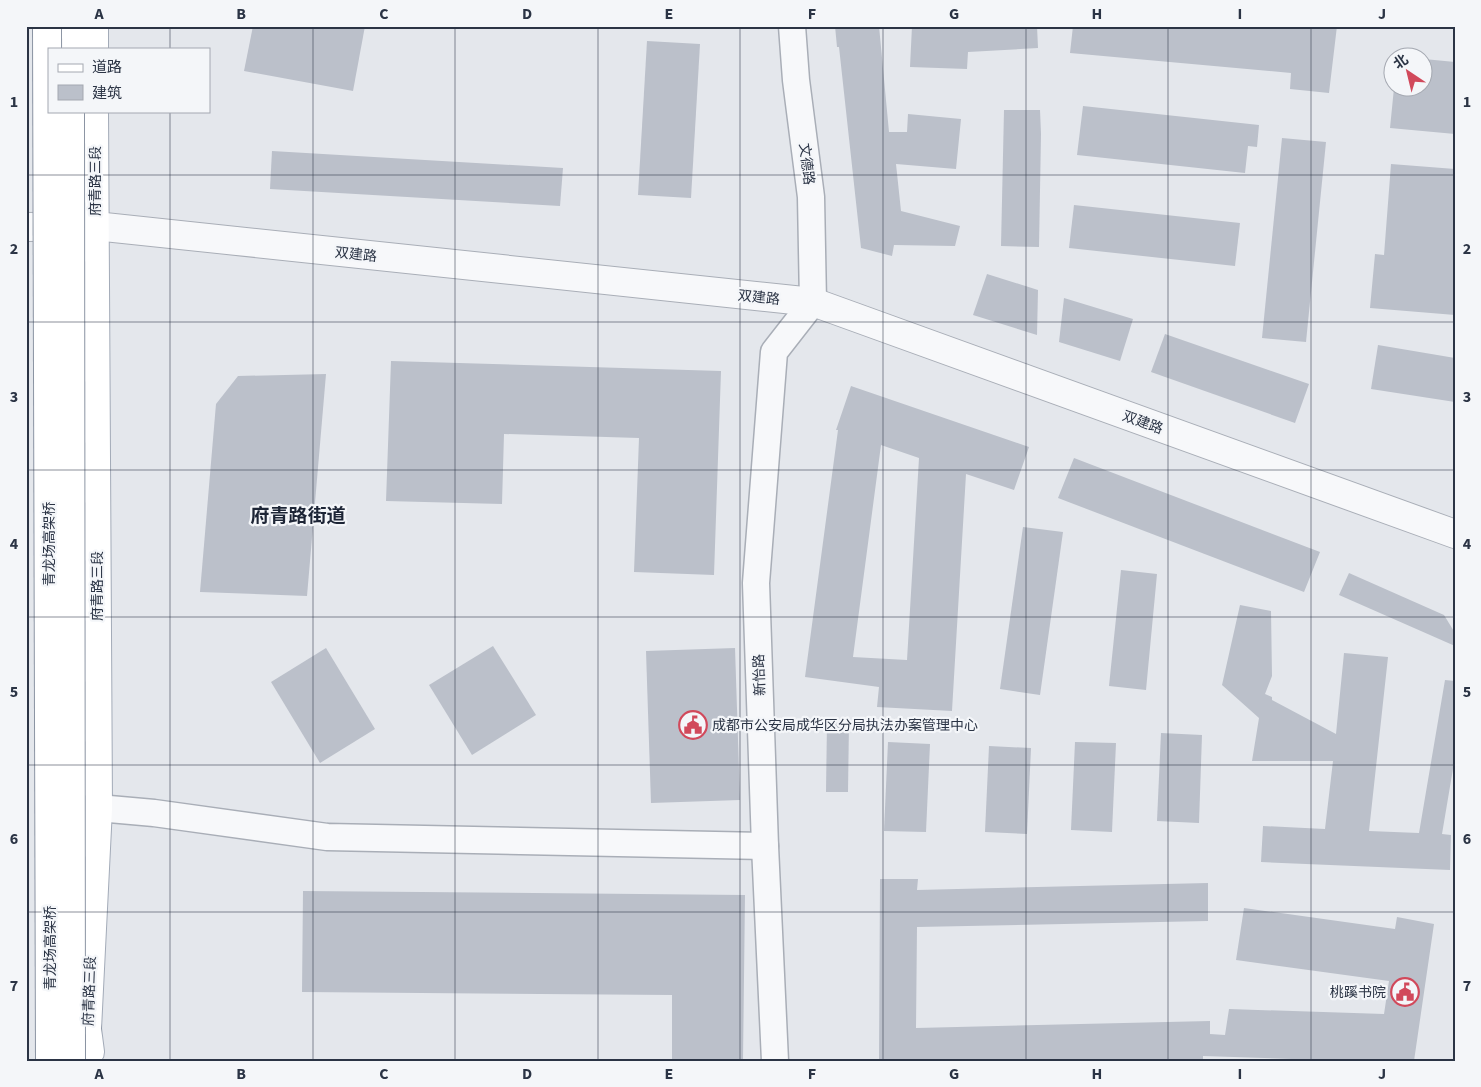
<svg xmlns="http://www.w3.org/2000/svg" width="1481" height="1087" viewBox="0 0 1481 1087" font-family="'Source Sans 3','Noto Sans SC',sans-serif">
<style>
.building{fill:#bbc0ca;fill-rule:evenodd}
.lines{fill:none;stroke-linecap:round;stroke-linejoin:round}
.minor-casing{stroke:#a9aeb7;stroke-width:29}
.tertiary-casing{stroke:#a9aeb7;stroke-width:30}
.primary-casing{stroke:#a3abb8;stroke-width:30}
.trunk-casing{stroke:#8b94a3;stroke-width:30}
.minor{stroke:#f7f8fa;stroke-width:26}
.tertiary{stroke:#f7f8fa;stroke-width:28}
.primary{stroke:#fff;stroke-width:28}
.trunk{stroke:#fff;stroke-width:28}
.trunk-bridge-casing{stroke:#8b94a3;stroke-width:30;stroke-linecap:butt}
.trunk-bridge{stroke:#fff;stroke-width:28}
.grid{fill:none;stroke:#2b3445;stroke-width:1;stroke-opacity:0.55}
.labels{text-anchor:middle;stroke-width:4.5;stroke-linejoin:round;paint-order:stroke}
.street-label{font-size:14px;fill:#2b3445;stroke:#f4f6f9}
.poi-label{font-size:14px;fill:#2b3445;stroke:#f4f6f9;text-anchor:start}
.district-label{font-size:19px;font-weight:bold;fill:#1d2536;stroke:#f4f6f9}
.neatline{fill:none;stroke:#2b3445;stroke-width:2}
.grid-label{font-size:16px;text-anchor:middle;font-weight:bold;fill:#2b3445}
</style>
<rect width="100%" height="100%" fill="#e4e7ec"/>
<g class="building">
<path d="M253,26H365L353,91L244,71Z"/>
<path d="M835,26H879L889,132H907L908,114L961,119L956,169L896,164L901,211L960,226L955,246L894,245L892,256L861,248L839,47H837Z"/>
<path d="M912,26H1037L1038,48L968,52L967,69L910,67Z"/>
<path d="M1073,26H1337L1329,93L1290,89L1291,73L1070,53Z"/>
<path d="M647,41L700,44L691,198L638,195Z"/>
<path d="M1424,59L1455,62V134L1390,128L1394,88H1424Z"/>
<path d="M1083,106L1259,125L1257,147L1248,146L1245,173L1077,155Z"/>
<path d="M1004,110H1040L1041,134L1039,247L1001,246Z"/>
<path d="M1282,138L1326,142L1306,342L1262,338Z"/>
<path d="M272,151L563,168L560,206L270,189Z"/>
<path d="M1391,164L1455,169V315L1370,308L1375,254L1384,255Z"/>
<path d="M1074,205L1240,223L1235,266L1069,248Z"/>
<path d="M987,274L1038,290L1037,335L973,315Z"/>
<path d="M1064,298L1133,319L1120,361L1059,342Z"/>
<path d="M1165,334L1309,384L1295,423L1151,372Z"/>
<path d="M1378,345L1455,358V402L1371,389Z"/>
<path d="M391,361L721,371L714,575L634,572L639,438L504,434L502,504L386,501Z"/>
<path d="M326,374L307,596L200,592L216,404L238,376Z"/>
<path d="M851,386L1029,447L1014,490L966,474L952,711L877,707L879,687L805,677L838,430H836ZM881,445L919,458L907,660L853,657Z"/>
<path d="M1074,458L1320,552L1304,592L1058,498Z"/>
<path d="M1023,527L1063,532L1040,695L1000,689Z"/>
<path d="M1121,570L1157,574L1146,690L1109,686Z"/>
<path d="M1349,573L1444,615L1455,633V646L1339,595Z"/>
<path d="M1240,605L1271,611L1272,676L1265,694L1272,697V700L1336,734L1344,653L1388,657L1369,831L1419,833L1445,680L1455,681V757L1442,834L1451,835L1450,870L1261,862L1263,826L1325,829L1333,761H1252L1259,718L1222,685Z"/>
<path d="M493,646L536,715L472,755L429,685Z"/>
<path d="M326,648L375,729L320,763L271,682Z"/>
<path d="M735,648L740,800L651,803L646,651Z"/>
<path d="M827,722H849L848,792H826Z"/>
<path d="M1161,733L1202,735L1199,823L1157,821Z"/>
<path d="M888,742L930,744L926,832L884,831Z"/>
<path d="M1075,742L1116,743L1112,832L1071,830Z"/>
<path d="M989,746L1031,748L1027,834L985,832Z"/>
<path d="M880,879H918L917,890L1208,883V921L917,927L916,1028L1210,1021V1034L1225,1035L1229,1009L1384,1014L1389,981L1236,960L1244,908L1395,929L1397,917L1434,924L1414,1061H1350L1203,1056V1059L1123,1061H879Z"/>
<path d="M303,891L745,895L743,1061H672V995L302,992Z"/>
</g>
<g class="lines">
<defs>
<g id="minor">
<path d="M98,808L154,813L327,837L765,846"/>
<path d="M775,1061L765,846L756,583L774,352L813,302L811,197L796,80L792,26"/>
</g>
<path id="tertiary" d="M26,227L95,226L813,302L1455,534"/>
<g id="primary">
<path d="M94,26V49"/>
<path d="M90,1052L87,1029L98,808L94,111"/>
</g>
<g id="trunk">
<path d="M70,26V49"/>
<path d="M84,1061L87,1029"/>
</g>
</defs>
<use href="#minor" class="minor-casing"/>
<use href="#tertiary" class="tertiary-casing"/>
<use href="#primary" class="primary-casing"/>
<use href="#trunk" class="trunk-casing"/>
<use href="#minor" class="minor"/>
<use href="#tertiary" class="tertiary"/>
<use href="#primary" class="primary"/>
<use href="#trunk" class="trunk"/>
<defs>
<g id="trunk-bridge">
<path d="M47,26L50,1061"/>
<path d="M70,111L71,1061"/>
</g>
</defs>
<use href="#trunk-bridge" class="trunk-bridge-casing"/>
<use href="#trunk-bridge" class="trunk-bridge"/>
</g>
<path class="grid" d="M170,26V49M313,26V1061M455,26V1061M598,26V1061M740,26V1061M883,26V1061M1026,26V1061M1168,26V1061M1311,26V1061M170,111V1061M26,175H1455M26,322H1455M26,470H1455M26,617H1455M26,765H1455M26,912H1455"/>
<defs>
<symbol id="civic-ring" viewBox="-11 -11 22 22"><circle r="9.5" fill="#f4f6f9" stroke="#d1495b" stroke-width="1.5"/><path d="M-.6-6.5H3V-4.5H.6V-3L4-1V1h2V6H-6V1h2V-1L-.6-3ZM-1.2 2.5V6h2.4V2.5Z" fill="#d1495b"/></symbol>
</defs>
<g fill-rule="evenodd">
<use href="#civic-ring" x="677" y="709" width="32" height="32"/>
<use href="#civic-ring" x="1389" y="976" width="32" height="32"/>
</g>
<g class="labels">
<g class="street-label">
<text transform="translate(807 164) rotate(83)" y="5">文德路</text>
<text transform="translate(95 181) rotate(-90)" y="5">府青路三段</text>
<text transform="translate(356 254) rotate(6)" y="5">双建路</text>
<text transform="translate(759 297) rotate(6)" y="5">双建路</text>
<text transform="translate(1143 422) rotate(20)" y="5">双建路</text>
<text transform="translate(49 544) rotate(-90)" y="5">青龙场高架桥</text>
<text transform="translate(97 586) rotate(-90)" y="5">府青路三段</text>
<text transform="translate(759 675) rotate(-92)" y="5">新怡路</text>
<text transform="translate(50 948) rotate(-90)" y="5">青龙场高架桥</text>
<text transform="translate(89 991) rotate(-88)" y="5">府青路三段</text>
</g>
<g class="poi-label">
<text x="712" y="730">成都市公安局成华区分局执法办案管理中心</text>
<text x="1386" y="997" text-anchor="end">桃蹊书院</text>
</g>
<g class="district-label">
<text x="298" y="522">府青路街道</text>
</g>
</g>
<rect width="1481" height="1087" fill="none" stroke="#f4f6f9" stroke-width="55"/>
<rect x="48" y="48" width="162" height="65" fill="#f4f6f9" stroke="#a4a8b1"/>
<rect x="58" y="64" width="25" height="8" fill="#ffffff" stroke="#a4a8b1"/>
<text x="92" y="72" font-size="15" fill="#2b3445">道路</text>
<rect x="58" y="85" width="25" height="15" fill="#bbc0ca" stroke="#a4a8b1"/>
<text x="92" y="98" font-size="15" fill="#2b3445">建筑</text>
<g transform="translate(1408 72) rotate(325)"><circle r="24" fill="#f4f6f9" stroke="#a4a8b1"/>
<path d="M0-4L9 19L0 12L-9 19Z" fill="#d1495b"/>
<text y="-8" font-size="14" font-weight="bold" text-anchor="middle" fill="#2b3445">北</text>
</g>
<rect x="28" y="28" width="1426" height="1032" class="neatline"/>
<g class="grid-label">
<text x="99" y="19">A</text>
<text x="241" y="19">B</text>
<text x="384" y="19">C</text>
<text x="527" y="19">D</text>
<text x="669" y="19">E</text>
<text x="812" y="19">F</text>
<text x="954" y="19">G</text>
<text x="1097" y="19">H</text>
<text x="1240" y="19">I</text>
<text x="1382" y="19">J</text>
<text x="14" y="107">1</text>
<text x="1467" y="107">1</text>
<text x="14" y="254">2</text>
<text x="1467" y="254">2</text>
<text x="14" y="402">3</text>
<text x="1467" y="402">3</text>
<text x="14" y="549">4</text>
<text x="1467" y="549">4</text>
<text x="14" y="697">5</text>
<text x="1467" y="697">5</text>
<text x="14" y="844">6</text>
<text x="1467" y="844">6</text>
<text x="14" y="991">7</text>
<text x="1467" y="991">7</text>
<text x="99" y="1079">A</text>
<text x="241" y="1079">B</text>
<text x="384" y="1079">C</text>
<text x="527" y="1079">D</text>
<text x="669" y="1079">E</text>
<text x="812" y="1079">F</text>
<text x="954" y="1079">G</text>
<text x="1097" y="1079">H</text>
<text x="1240" y="1079">I</text>
<text x="1382" y="1079">J</text>
</g>
</svg>
